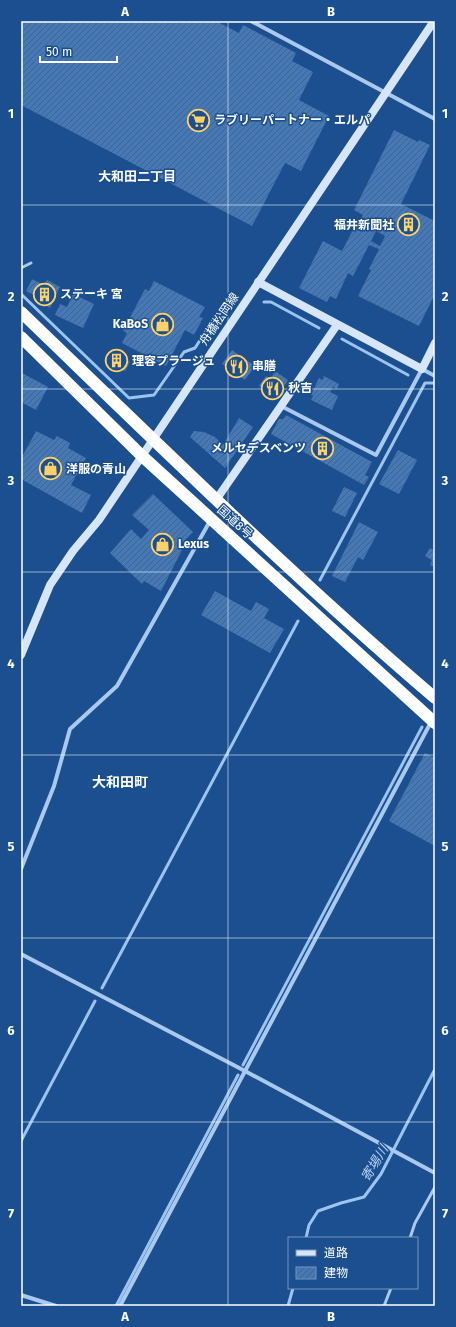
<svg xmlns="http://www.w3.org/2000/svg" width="456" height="1327" viewBox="0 0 456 1327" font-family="'Fira Sans','Noto Sans JP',sans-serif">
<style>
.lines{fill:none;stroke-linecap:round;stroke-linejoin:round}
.stream{stroke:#9cc4f0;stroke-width:3}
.building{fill:url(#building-hatch);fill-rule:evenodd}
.lane{stroke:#a9c9ee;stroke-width:3}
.street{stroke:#a9c9ee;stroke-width:4}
.secondary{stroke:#d6e6fa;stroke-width:8}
.highway{stroke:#fff;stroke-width:12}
.grid{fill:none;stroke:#fff;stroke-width:1;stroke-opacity:0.55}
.labels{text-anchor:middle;stroke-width:3;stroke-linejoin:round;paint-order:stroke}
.poi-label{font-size:12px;font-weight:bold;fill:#fff;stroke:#1b4f8f;text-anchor:start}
.street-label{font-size:12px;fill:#fff;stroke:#1b4f8f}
.neighbourhood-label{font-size:13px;font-weight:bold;fill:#fff;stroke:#1b4f8f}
.water-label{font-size:13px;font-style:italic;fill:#b5d3f5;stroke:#1b4f8f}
.quarter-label{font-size:14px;font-weight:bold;fill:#fff;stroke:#1b4f8f}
.neatline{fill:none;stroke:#fff;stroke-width:1.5}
.grid-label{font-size:13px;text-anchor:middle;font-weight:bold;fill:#fff}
</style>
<defs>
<pattern id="building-hatch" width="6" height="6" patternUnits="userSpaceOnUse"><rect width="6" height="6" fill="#4478b7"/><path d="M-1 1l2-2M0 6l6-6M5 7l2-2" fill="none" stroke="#486282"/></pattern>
</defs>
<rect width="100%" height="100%" fill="#1b4f8f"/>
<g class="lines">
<g class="stream">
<path d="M21,294L129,398L154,395L184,352L195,348L217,314"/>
<path d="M264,302H271L319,328"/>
<path d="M342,339L408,375"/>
<path d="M320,580L425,383H435"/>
<path d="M102,988L298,621"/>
<path d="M243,1065L422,727"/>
<path d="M21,1141L95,1001"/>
<path d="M306,1238L309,1225L318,1211L341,1203L364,1197L381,1174L435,1069"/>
<path d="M116,1306L238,1075"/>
<path d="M288,1306L293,1288"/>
</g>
</g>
<g class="building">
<path d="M21,21H216L239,33L243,25L296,53L292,61L313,72L299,100L329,116L301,171L285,163L252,226L21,105Z"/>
<path d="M394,130L418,142L419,140L430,145L401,204L435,221V294L419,326L358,296L371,270L369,269L379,249L369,245L353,276L348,273L336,299L330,296L327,302L299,288L323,241L342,251L357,222L359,223L363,215L354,210ZM376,231L385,236L380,246L371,241Z"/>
<path d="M32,279L44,285L47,280L60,287L50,308L36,301L38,297L26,291Z"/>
<path d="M154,281L205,307L199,317L203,318L194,335L185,330L166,366L122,343L127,333L123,331L145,289L149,291Z"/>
<path d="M73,294L94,304L83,328L55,315L60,304L67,307Z"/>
<path d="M232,350L255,366L245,380L222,364Z"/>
<path d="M109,351L130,362L125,371L104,361Z"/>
<path d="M275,371L288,380L285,385L272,376Z"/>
<path d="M22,373L48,387L36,410L21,402Z"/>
<path d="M266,376L284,388L277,399L259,386Z"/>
<path d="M324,376L339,384L337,389L333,387L330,392L338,396L332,410L311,400L313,396L311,395L319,378L322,380Z"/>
<path d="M286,415L372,462L365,475L369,477L364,485L271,434L279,419H283Z"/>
<path d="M239,418L253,427L225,468L190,437L194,431L204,432L215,437L223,445Z"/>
<path d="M36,431L54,440L57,436L70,443L68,448L86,458L71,485L91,495L82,513L21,479V459Z"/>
<path d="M398,450L417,460L399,494L379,484Z"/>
<path d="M344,487L357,493L345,517L332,511Z"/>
<path d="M153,494L193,532L179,546L182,550L161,591L144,581L142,584L110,553L131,529L141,539L149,530L132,515Z"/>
<path d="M359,522L378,532L363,560L358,557L345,582L332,576Z"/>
<path d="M430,548L435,551V567L430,565L432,560L425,556Z"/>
<path d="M215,591L251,611L256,602L269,609L264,618L284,629L270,653L201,615Z"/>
<path d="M425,753L435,758V846L389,821Z"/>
</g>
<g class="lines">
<g class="lane">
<path d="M21,268L31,263"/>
<path d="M410,1238L415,1223L435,1187"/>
<path d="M384,1306L391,1288"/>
</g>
<g class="street">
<path d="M251,21L435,119"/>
<path d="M281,406L376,455L422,369L435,376"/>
<path d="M21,869L54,786L70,729L117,686L210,521"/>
<path d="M21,954L245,1071L435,1173"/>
<path d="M21,1295L56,1306"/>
<path d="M120,1306L431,722"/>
</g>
<g class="secondary">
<path d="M258,282L422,369L435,343"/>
<path d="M216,500L337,325"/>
<path d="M21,655L50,585L73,551L99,520L434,21"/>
</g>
<g class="highway">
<path d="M21,312C157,443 291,575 435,698"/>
<path d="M21,337L142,456L435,723"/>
</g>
</g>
<path class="grid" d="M228,21V1306M21,205H435M21,389H435M21,572H435M21,755H435M21,938H435M21,1122H435"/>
<defs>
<symbol id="supermarket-ring" viewBox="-11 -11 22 22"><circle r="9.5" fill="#1b4f8f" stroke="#ffd166" stroke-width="1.5"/><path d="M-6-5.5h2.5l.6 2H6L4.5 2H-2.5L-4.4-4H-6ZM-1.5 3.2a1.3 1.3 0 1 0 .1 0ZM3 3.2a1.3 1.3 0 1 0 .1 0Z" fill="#ffd166"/></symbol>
<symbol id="building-ring" viewBox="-11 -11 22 22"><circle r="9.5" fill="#1b4f8f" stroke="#ffd166" stroke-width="1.5"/><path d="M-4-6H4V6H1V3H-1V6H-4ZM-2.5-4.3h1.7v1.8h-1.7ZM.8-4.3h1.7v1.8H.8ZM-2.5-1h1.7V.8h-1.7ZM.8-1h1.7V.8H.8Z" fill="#ffd166"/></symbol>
<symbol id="shop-ring" viewBox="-11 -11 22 22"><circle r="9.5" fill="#1b4f8f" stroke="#ffd166" stroke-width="1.5"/><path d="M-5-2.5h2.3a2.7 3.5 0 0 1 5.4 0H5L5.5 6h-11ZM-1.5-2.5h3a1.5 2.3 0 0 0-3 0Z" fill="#ffd166"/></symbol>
<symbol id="restaurant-ring" viewBox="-11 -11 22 22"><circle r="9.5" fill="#1b4f8f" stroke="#ffd166" stroke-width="1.5"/><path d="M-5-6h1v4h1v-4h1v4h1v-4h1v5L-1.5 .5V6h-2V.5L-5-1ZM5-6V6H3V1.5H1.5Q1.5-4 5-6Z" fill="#ffd166"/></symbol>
</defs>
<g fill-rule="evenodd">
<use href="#supermarket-ring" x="186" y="108" width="25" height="25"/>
<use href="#building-ring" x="396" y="212" width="25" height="25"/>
<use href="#building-ring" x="32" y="282" width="25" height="25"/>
<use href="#shop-ring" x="150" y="312" width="25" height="25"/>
<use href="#building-ring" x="104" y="348" width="25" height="25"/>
<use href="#restaurant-ring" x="224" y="354" width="25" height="25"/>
<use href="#restaurant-ring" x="260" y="376" width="25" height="25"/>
<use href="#building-ring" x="310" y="436" width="25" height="25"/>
<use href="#shop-ring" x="38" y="456" width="25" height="25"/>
<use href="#shop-ring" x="150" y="532" width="25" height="25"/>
</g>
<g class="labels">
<g class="poi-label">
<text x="214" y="124">ラブリーパートナー・エルパ</text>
<text x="394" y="229" text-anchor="end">福井新聞社</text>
<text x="60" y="298">ステーキ 宮</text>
<text x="148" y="328" text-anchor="end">KaBoS</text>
<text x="132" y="365">理容プラージュ</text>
<text x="252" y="370">串膳</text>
<text x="288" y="392">秋吉</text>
<text x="306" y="452" text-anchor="end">メルセデスベンツ</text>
<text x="66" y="473">洋服の青山</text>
<text x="178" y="548">Lexus</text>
</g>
<g class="street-label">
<text transform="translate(219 319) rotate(-56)" y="4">舟橋松岡線</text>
<text transform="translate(235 522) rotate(42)" y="4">国道8号</text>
</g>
<g class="neighbourhood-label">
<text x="137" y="181">大和田二丁目</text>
</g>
<g class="water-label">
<text transform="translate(374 1163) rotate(-59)" y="5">寄場川</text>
</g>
<g class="quarter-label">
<text x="120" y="787">大和田町</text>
</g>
</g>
<rect width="456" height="1327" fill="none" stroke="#1b4f8f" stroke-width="44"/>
<rect x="288" y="1237" width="130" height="52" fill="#1b4f8f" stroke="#7695bc"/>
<rect x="296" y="1250" width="20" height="6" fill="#d6e6fa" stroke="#7695bc"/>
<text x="324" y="1257" font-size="12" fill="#ffffff">道路</text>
<rect x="296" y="1267" width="20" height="12" fill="url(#building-hatch)" stroke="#7695bc"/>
<text x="324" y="1277" font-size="12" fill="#ffffff">建物</text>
<path d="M40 56v6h77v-6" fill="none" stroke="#ffffff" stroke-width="2"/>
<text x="46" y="56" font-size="12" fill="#ffffff" stroke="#1b4f8f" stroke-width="3" paint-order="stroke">50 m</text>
<rect x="22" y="22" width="412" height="1283" class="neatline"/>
<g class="grid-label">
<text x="125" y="16">A</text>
<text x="331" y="16">B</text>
<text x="11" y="118">1</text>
<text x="445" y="118">1</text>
<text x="11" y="301">2</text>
<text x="445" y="301">2</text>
<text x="11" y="485">3</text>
<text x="445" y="485">3</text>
<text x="11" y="668">4</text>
<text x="445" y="668">4</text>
<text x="11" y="851">5</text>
<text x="445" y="851">5</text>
<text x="11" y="1035">6</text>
<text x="445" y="1035">6</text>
<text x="11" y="1218">7</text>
<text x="445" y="1218">7</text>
<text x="125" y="1321">A</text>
<text x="331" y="1321">B</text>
</g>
</svg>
